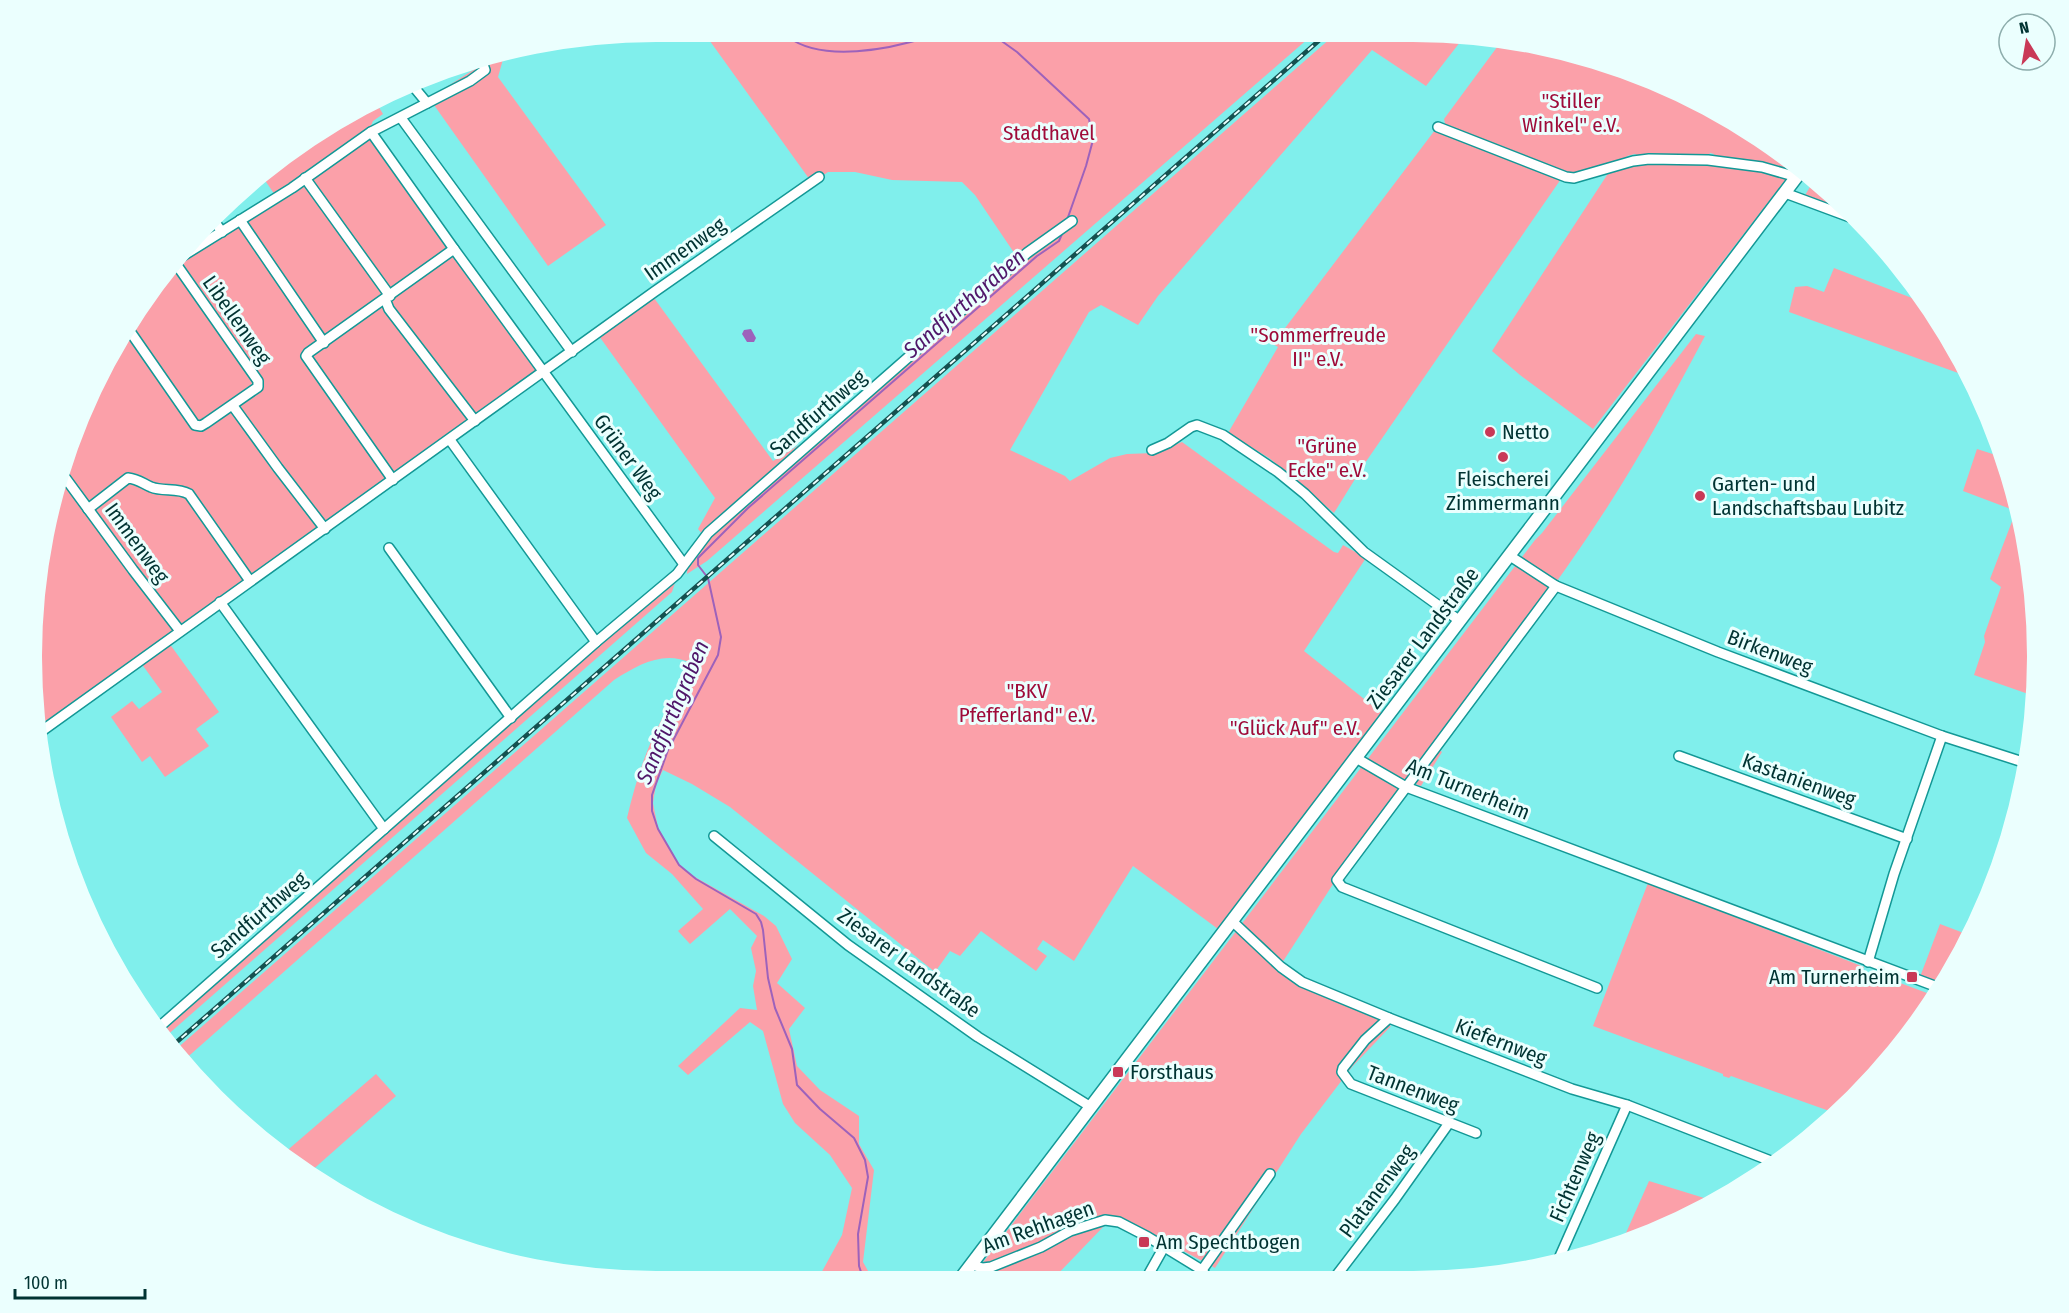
<svg xmlns="http://www.w3.org/2000/svg" width="2069" height="1313" viewBox="0 0 2069 1313" font-family="'Fira Sans Condensed',sans-serif">
<style>
.green{fill:#fba0a9}
.water{fill:#9d62bb}
.lines{fill:none;stroke-linecap:round;stroke-linejoin:round}
.stream{stroke:#9d62bb;stroke-width:2}
.minor-casing{stroke:#139896;stroke-width:12}
.secondary-casing{stroke:#139896;stroke-width:15}
.minor{stroke:#fff;stroke-width:9}
.secondary{stroke:#fff;stroke-width:12}
.rail-casing{stroke:#155150;stroke-width:4.5}
.rail{stroke:#ebfffe;stroke-width:2;stroke-dasharray:7;stroke-linecap:butt}
.poi-dot{fill:#c93957;stroke:#ebfffe;stroke-width:2}
.labels{text-anchor:middle;stroke-width:6;stroke-linejoin:round;paint-order:stroke}
.park-label{font-size:21px;fill:#9f0b39;stroke:#ebfffe}
.street-label{font-size:21px;fill:#003332;stroke:#ebfffe}
.poi-label{font-size:21px;fill:#003332;stroke:#ebfffe;text-anchor:start}
.water-label{font-size:22px;font-style:italic;fill:#4f1669;stroke:#ebfffe}
</style>
<rect width="100%" height="100%" fill="#80efec"/>
<g class="green">
<path d="M707,37H1310L707,561L687,574L688,563L707,537L1021,263L975,195L962,182L892,180L855,172H828L813,182L810,180Z"/>
<path d="M1332,37H1464L1426,86L1372,50L1158,296L1138,325L1101,305L1089,312L1010,450L1065,476L1070,481L1110,458L1127,454L1154,453L1182,442L1334,552L1338,553L1343,545L1366,558L1304,651L1383,714L1218,929L1133,866L1074,961L1043,940L1037,949L1047,956L1036,971L981,931L960,956L950,951L935,972L730,807L692,784L663,770L656,784L653,803L658,828L680,867L693,876L764,916L776,926L792,959L777,983L805,1008L789,1029L797,1066L820,1090L859,1116V1144L874,1170L863,1262L872,1278L819,1277L842,1235L852,1188L830,1155L795,1123L783,1104L763,1031L750,1022L688,1075L678,1066L740,1008L757,1010L753,986L756,971L751,948L757,936L730,909L690,944L678,931L703,909L672,874L646,853L627,818C635,784 645,751 661,721C672,700 683,685 691,663C663,650 638,665 614,680L182,1062L174,1051Z"/>
<path d="M1503,39L1613,65L1689,96L1795,167L1793,171L1768,164L1713,158L1714,154L1710,153L1707,158L1638,156L1635,154L1627,156L1626,159L1572,175L1446,128L1444,119Z"/>
<path d="M503,54L504,56L498,77L606,225L548,266L429,98L478,67L487,57Z"/>
<path d="M377,104L383,114L373,121L369,130L275,195L262,176L309,137Z"/>
<path d="M1435,130L1561,179L1365,463L1334,513L1269,458L1228,433L1278,347L1273,344Z"/>
<path d="M371,137L538,372L38,728L33,698V616L65,455L115,344L166,270Z"/>
<path d="M1648,162H1703L1708,166C1730,161 1765,172 1787,178L1593,429L1520,375L1492,351L1609,172Z"/>
<path d="M1814,180L1824,186L1851,215L1804,197Z"/>
<path d="M1834,268L1925,303L1972,378L1789,312L1795,287L1807,286L1824,292Z"/>
<path d="M654,298L773,461L809,439L703,535L698,529L715,498L599,336Z"/>
<path d="M1696,334L1705,336C1674,394 1643,452 1608,506C1555,589 1493,667 1434,746L1442,752L1421,786L1408,781L1337,878L1282,963L1279,969L1391,1026L1352,1067L1301,1134L1215,1268L1128,1221L1104,1226L1054,1278H971L1535,540L1542,533Z"/>
<path d="M1977,449L2002,457L2016,494L2036,615L2034,696L1974,675L1985,642L1984,636L2001,587L1990,579L2016,511L1963,491Z"/>
<path d="M675,583L672,592L164,1038L159,1030L599,645L664,590Z"/>
<path d="M169,643L219,712L196,729L209,746L165,777L150,756L142,762L111,717L132,701L139,709L162,692L141,663Z"/>
<path d="M1648,883L1864,967L1857,982L1870,986L1876,974L1935,996L1883,1068L1835,1113L1731,1076L1729,1078L1723,1076V1074L1593,1026Z"/>
<path d="M1940,924L1969,935L1954,969L1942,985L1920,977Z"/>
<path d="M376,1074L396,1096L309,1173L283,1154Z"/>
<path d="M1649,1181L1714,1201L1689,1217L1622,1242Z"/>
</g>
<path class="water" d="M751,329L756,338L754,342H747L742,334L744,330Z"/>
<g class="lines">
<g class="stream">
<path d="M788,37C823,63 890,49 928,37"/>
<path d="M996,37L1017,52L1089,119L1093,140L1086,166L1067,220"/>
<path d="M863,1278L859,1266L858,1234L868,1177L865,1160L854,1138L820,1109L797,1085L792,1049L775,1008L768,978L763,930L761,922L756,914L696,879L679,865L658,829L652,811V795L668,750L718,655L721,637L708,578L698,565V558L748,508L1037,256L1059,241L1062,234"/>
</g>
<defs>
<g id="minor">
<path d="M413,86L427,103"/>
<path d="M401,118L572,352"/>
<path d="M1438,127L1566,177L1574,178L1633,161L1649,159L1708,160L1762,167L1797,177"/>
<path d="M371,132L454,249L683,563"/>
<path d="M305,178L390,296"/>
<path d="M1785,193L1855,219"/>
<path d="M212,218L222,232"/>
<path d="M240,220L324,343"/>
<path d="M173,262L292,188L371,132L470,81L485,70L481,59"/>
<path d="M385,299L389,309L475,421"/>
<path d="M127,327L195,425L201,426L206,423L258,387V381L174,261"/>
<path d="M233,406L278,468L325,529"/>
<path d="M450,440L596,642"/>
<path d="M1152,450L1168,443L1191,427L1197,425L1223,435L1278,472L1305,494L1364,552L1460,621"/>
<path d="M61,472L133,570L180,631"/>
<path d="M393,480L306,356L308,353L454,249"/>
<path d="M88,509L128,478C138,479 142,483 151,487C163,492 177,487 189,494L250,581"/>
<path d="M389,548L511,718"/>
<path d="M1510,556L1556,586L1718,652L1942,736L2026,763"/>
<path d="M1556,586L1337,880L1342,887L1597,988"/>
<path d="M220,602L384,829"/>
<path d="M39,733L654,292L819,177"/>
<path d="M1679,756L1907,839"/>
<path d="M1356,758L1406,787L1940,988"/>
<path d="M714,836L848,945L978,1037L1091,1107"/>
<path d="M1232,921L1281,967L1302,982L1389,1018L1572,1089L1627,1105L1776,1163"/>
<path d="M1868,962L1894,874L1942,736"/>
<path d="M1389,1018L1365,1040L1343,1068L1342,1072L1351,1084L1476,1133"/>
<path d="M158,1028L596,642L677,574L708,533L1027,253L1072,221"/>
<path d="M1557,1263L1627,1105"/>
<path d="M971,1265L983,1268L991,1267L1041,1247L1070,1231L1105,1220L1119,1222L1148,1237L1202,1270L1208,1279"/>
<path d="M1202,1270L1270,1174"/>
<path d="M1146,1279L1164,1247"/>
<path d="M1333,1280L1395,1199L1449,1123"/>
</g>
<path id="secondary" d="M961,1278L1801,171"/>
</defs>
<use href="#minor" class="minor-casing"/>
<use href="#secondary" class="secondary-casing"/>
<use href="#minor" class="minor"/>
<use href="#secondary" class="secondary"/>
<defs>
<path id="rail" d="M171,1047L1323,37"/>
</defs>
<use href="#rail" class="rail-casing"/>
<use href="#rail" class="rail"/>
</g>
<g class="poi-dot">
<circle cx="1490" cy="432" r="6"/>
<circle cx="1503" cy="457" r="6"/>
<circle cx="1700" cy="496" r="6"/>
<rect x="1906" y="971" width="12" height="12" rx="3"/>
<rect x="1112" y="1066" width="12" height="12" rx="3"/>
<rect x="1138" y="1236" width="12" height="12" rx="3"/>
</g>
<g class="labels">
<g class="park-label">
<text x="1571" y="108">"Stiller<tspan x="1571" dy="24">Winkel" e.V.</tspan></text>
<text x="1049" y="140">Stadthavel</text>
<text x="1318" y="342">"Sommerfreude<tspan x="1318" dy="24">II" e.V.</tspan></text>
<text x="1327" y="453">"Grüne<tspan x="1327" dy="24">Ecke" e.V.</tspan></text>
<text x="1027" y="698">"BKV<tspan x="1027" dy="24">Pfefferland" e.V.</tspan></text>
<text x="1295" y="735">"Glück Auf" e.V.</text>
</g>
<g class="street-label">
<text transform="translate(685 249) rotate(-35)" y="7">Immenweg</text>
<text transform="translate(237 320) rotate(55)" y="7">Libellenweg</text>
<text transform="translate(818 413) rotate(-41)" y="7">Sandfurthweg</text>
<text transform="translate(628 457) rotate(54)" y="7">Grüner Weg</text>
<text transform="translate(137 543) rotate(54)" y="7">Immenweg</text>
<text transform="translate(1423 638) rotate(-53)" y="7">Ziesarer Landstraße</text>
<text transform="translate(1770 652) rotate(21)" y="7">Birkenweg</text>
<text transform="translate(1799 780) rotate(20)" y="7">Kastanienweg</text>
<text transform="translate(1468 789) rotate(22)" y="7">Am Turnerheim</text>
<text transform="translate(259 915) rotate(-41)" y="7">Sandfurthweg</text>
<text transform="translate(909 963) rotate(36)" y="7">Ziesarer Landstraße</text>
<text transform="translate(1501 1042) rotate(21)" y="7">Kiefernweg</text>
<text transform="translate(1413 1089) rotate(21)" y="7">Tannenweg</text>
<text transform="translate(1575 1177) rotate(-66)" y="7">Fichtenweg</text>
<text transform="translate(1377 1191) rotate(-53)" y="7">Platanenweg</text>
<text transform="translate(1038 1227) rotate(-20)" y="7">Am Rehhagen</text>
</g>
<g class="poi-label">
<text x="1502" y="439">Netto</text>
<text x="1503" y="486" text-anchor="middle">Fleischerei<tspan x="1503" dy="24">Zimmermann</tspan></text>
<text x="1712" y="491">Garten- und<tspan x="1712" dy="24">Landschaftsbau Lubitz</tspan></text>
<text x="1900" y="984" text-anchor="end">Am Turnerheim</text>
<text x="1130" y="1079">Forsthaus</text>
<text x="1156" y="1249">Am Spechtbogen</text>
</g>
<g class="water-label">
<text transform="translate(964 303) rotate(-41)" y="8">Sandfurthgraben</text>
<text transform="translate(672 712) rotate(-67)" y="8">Sandfurthgraben</text>
</g>
</g>
<path d="M0 0H2069V1313H0ZM656 42H1413A614 614 0 0 1 2027 656V657A614 614 0 0 1 1413 1271H656A614 614 0 0 1 42 657V656A614 614 0 0 1 656 42Z" fill="#ebfffe" fill-rule="evenodd"/>
<g transform="translate(2027 42) rotate(349)"><circle r="28" fill="#ebfffe" stroke="#8dadac" stroke-width="1.5"/>
<path d="M0-4.5L10 22L0 15L-10 22Z" fill="#c93957"/>
<text y="-9" font-size="16" font-weight="bold" text-anchor="middle" fill="#003332">N</text>
</g>
<path d="M15 1289v9h130v-9" fill="none" stroke="#003332" stroke-width="3"/>
<text x="24" y="1289" font-size="18" fill="#003332" stroke="#ebfffe" stroke-width="4.5" paint-order="stroke">100 m</text>
</svg>
